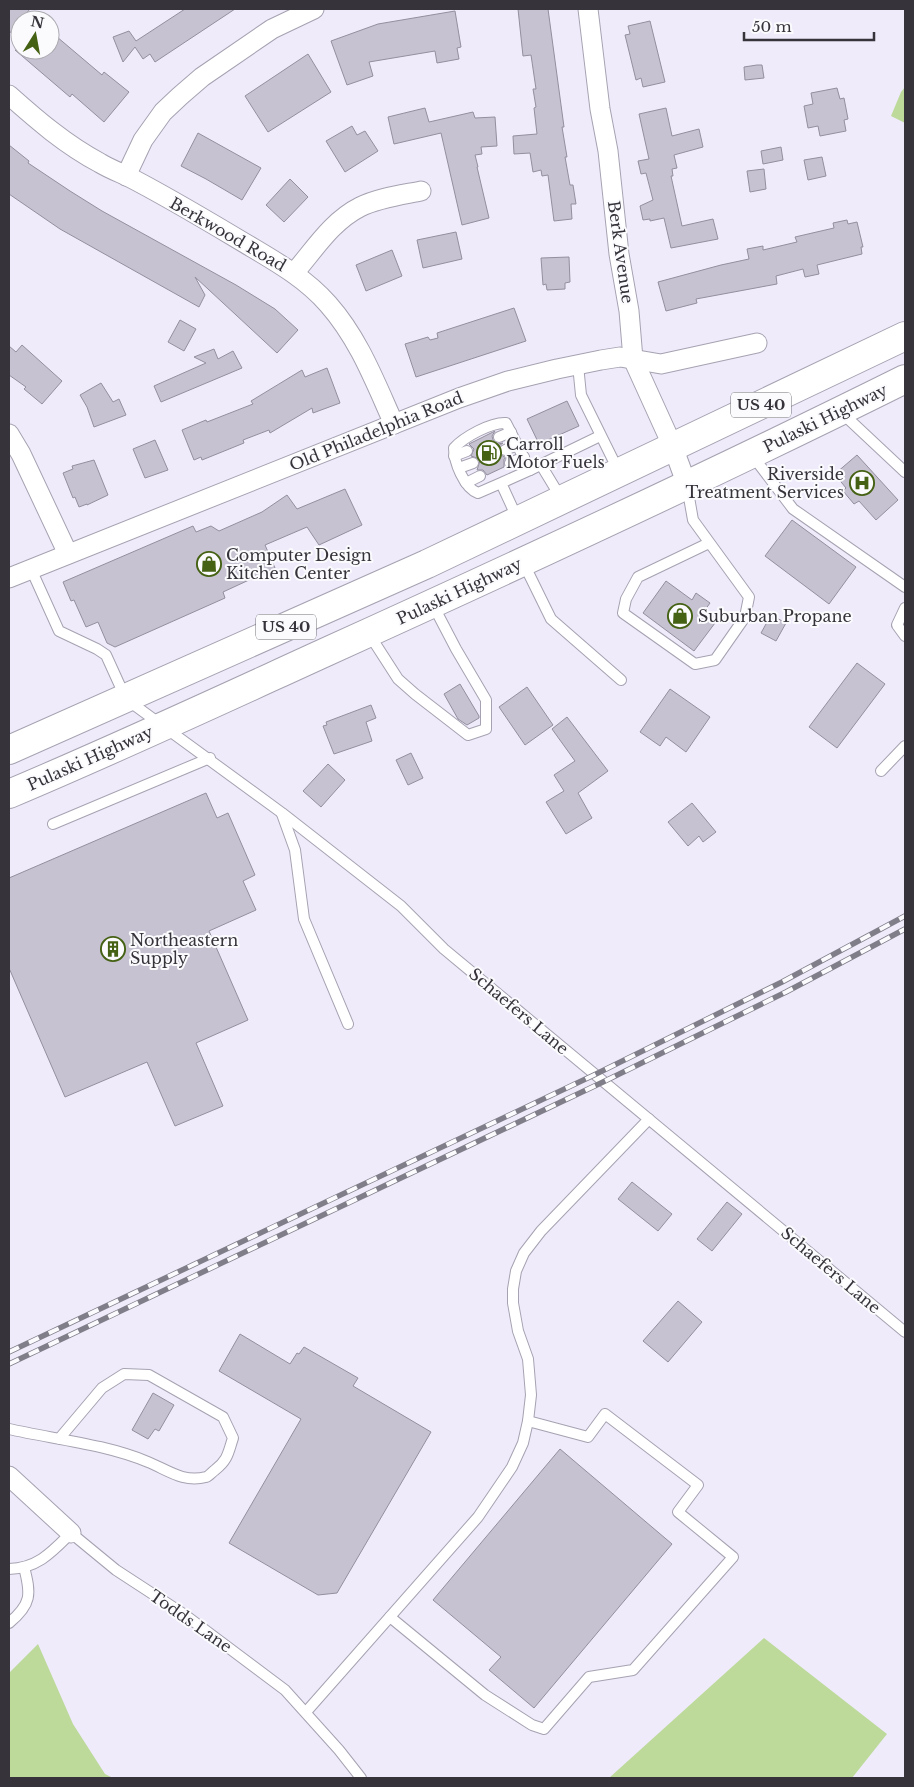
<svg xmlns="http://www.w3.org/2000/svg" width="914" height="1787" viewBox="0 0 914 1787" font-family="'Libre Baskerville',serif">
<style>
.green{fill:#bdda9b}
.building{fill:#c6c2d1;stroke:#938f9e}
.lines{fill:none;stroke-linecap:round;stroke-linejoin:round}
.service-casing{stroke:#a6a2b1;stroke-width:12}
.minor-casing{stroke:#a6a2b1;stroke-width:21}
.trunk-casing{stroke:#a6a2b1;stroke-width:30}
.service{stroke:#fff;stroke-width:10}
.minor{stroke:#fff;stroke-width:19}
.trunk{stroke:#fff;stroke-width:28}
.rail-casing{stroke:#807e88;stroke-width:5.5}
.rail{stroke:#fbfbfe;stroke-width:4;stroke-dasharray:11;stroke-linecap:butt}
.labels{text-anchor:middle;stroke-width:4;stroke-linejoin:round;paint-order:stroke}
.shield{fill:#fbfbfe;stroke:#717075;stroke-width:1}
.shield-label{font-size:15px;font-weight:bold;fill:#36343a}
.street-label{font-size:16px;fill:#36343a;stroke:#fbfbfe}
.poi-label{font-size:16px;fill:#36343a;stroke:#fbfbfe;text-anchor:start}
</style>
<rect width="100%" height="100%" fill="#efebfb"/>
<g class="green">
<path d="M905,87V123L891,116L901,92Z"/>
<path d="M764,1638L887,1734L852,1778H609Z"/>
<path d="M38,1644L73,1724L105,1774L113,1778H9V1673Z"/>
</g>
<g class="building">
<path d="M9,9H30L9,34Z"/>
<path d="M185,9H235L155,62L150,54L143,59L135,47L123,62L113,37L129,31L136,41Z"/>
<path d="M518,9H548L564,127H562L567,157H565L570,185H573L576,204H571L572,219L554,221L548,175L542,176L541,170L533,172L530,153L514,154L513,136L537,134L534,108L536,107L533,89H536L531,55L523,56Z"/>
<path d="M455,11L461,47L457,48L459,59L437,63L435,51L369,62L373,76L347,85L331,41L378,24Z"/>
<path d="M650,21L665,82L643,87L641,78L636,80L625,35L630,34L628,26Z"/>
<path d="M50,31L102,75L104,72L129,92L104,122L72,94L70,97L15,50H50Z"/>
<path d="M308,54L331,92L268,132L245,96Z"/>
<path d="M757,65H762L764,78L745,80L744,67Z"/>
<path d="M837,88L840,99L844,98L848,119L844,120L846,131L820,136L818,126L808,128L804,106L813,104L811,93Z"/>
<path d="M425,108L429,122L473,112L475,118L495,117L497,146L481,147L482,154L475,155L478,167H477L489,218L462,225L441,133L394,144L388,117Z"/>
<path d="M666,108L672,136L699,129L703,147L674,155L677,168L672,169L673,176H671L682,226L713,219L718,239L671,248L664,218L650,221V219L643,220L640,206L653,200L646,173L641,174L638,161L649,159L639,114Z"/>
<path d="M352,126L357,135L365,131L378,151L345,172L326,141Z"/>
<path d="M198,133L261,168L242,200L206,179L181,166Z"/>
<path d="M9,145L29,161L28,163L70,191L102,211L236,285L275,309L298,330L277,353L195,277L205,295L199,307L60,229L9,194Z"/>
<path d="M781,147L783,160L763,164L761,151Z"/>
<path d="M822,157L826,176L808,180L804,160Z"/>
<path d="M764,169L766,189L750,192L747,171Z"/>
<path d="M290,179L308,197L284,222L266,205Z"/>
<path d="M847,220L848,224L857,222L863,247H861L862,254L817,265L819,274L805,277L803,269L776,276L777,284L696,299L697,303L666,311L658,282L721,265L749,259L747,249L763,246V250L797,242L795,237L834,228L833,223Z"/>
<path d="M456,232L462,259L423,268L417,240Z"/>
<path d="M392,250L402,276L366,291L356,265Z"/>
<path d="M569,257L570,282L565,283V289L547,290L546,284L543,285L541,258Z"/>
<path d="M514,308L526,341L416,377L405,344L428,337L430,340L438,338L437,333Z"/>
<path d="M180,320L196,329L184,351L168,342Z"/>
<path d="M22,345L62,381L42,404L24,389L26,387L9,375V346L16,352Z"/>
<path d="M214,349L218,359L233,351L242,368L161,402L154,386L206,363L194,357Z"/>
<path d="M327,368L340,403L313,413L312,408L270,433L269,430L243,440L244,443L202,460L201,457L194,460L182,430L206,420L207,422L253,404L251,401L302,370L305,377Z"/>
<path d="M101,383L113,402L119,399L126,415L94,427L87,407L80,395Z"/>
<path d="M567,401L579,426L539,444L527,419Z"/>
<path d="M495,431L492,436L493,440L498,444L503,443L499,446V453L504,457L509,456L504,459V467L487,475L483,470H477L480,461L477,458L471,456L474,449L469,444Z"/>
<path d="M155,440L168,470L145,478L133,449Z"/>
<path d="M857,455L898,500L876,520L859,501L854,504L843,491L846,488L837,477L838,476L836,473Z"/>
<path d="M94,460L108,495L87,505V504L79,507L75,497L73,498L63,473L73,469L72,466Z"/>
<path d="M345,489L362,525L319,545L307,527L265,545L275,568L223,592L225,598L115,647L107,643L98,622L86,627L74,600L71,601L63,582L193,526L196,532L211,526L219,531L262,512L287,495L297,509Z"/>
<path d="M792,520L856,567L829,604L765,556Z"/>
<path d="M666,581L692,600L696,593L710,603L705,610L718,619L694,651L643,613Z"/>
<path d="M771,615L786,623L776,641L761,633Z"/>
<path d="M857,663L885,684L837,748L809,727Z"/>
<path d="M460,684L479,716V718L467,725L458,719L444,694Z"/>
<path d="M527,687L553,725L525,745L499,707Z"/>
<path d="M670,689L710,717L686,752L666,737L660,746L640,732Z"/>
<path d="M371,705L376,718L366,722L372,741L334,754L323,726L327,725L326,722Z"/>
<path d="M567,717L608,771L578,793L592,818L566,834L546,802L564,791L554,775L575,761L552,729Z"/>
<path d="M411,753L423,778L408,785L396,760Z"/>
<path d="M328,764L345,780L321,807L303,791Z"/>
<path d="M206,793L217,818L228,813L255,875L243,881L256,910L209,931L248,1020L196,1043L223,1106L175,1126L147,1062L65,1097L9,968V878Z"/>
<path d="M692,803L716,832L703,842L699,836L688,846L668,822Z"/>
<path d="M632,1182L672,1214L658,1231L618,1199Z"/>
<path d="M727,1202L742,1214L712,1251L697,1239Z"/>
<path d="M678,1301L702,1322L668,1362L643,1341Z"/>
<path d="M240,1334L290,1364L297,1353L299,1354L304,1347L358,1378L353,1386L431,1432L337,1593L318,1595L229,1543L301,1419L219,1371Z"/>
<path d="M153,1393L174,1405L159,1431L155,1429L148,1439L132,1430Z"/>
<path d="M560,1449L672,1544L534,1708L489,1670L501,1657L433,1600Z"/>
</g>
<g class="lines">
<defs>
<g id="service">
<path d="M578,365L581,395L619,472"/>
<path d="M841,412L905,472"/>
<path d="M499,437L511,432"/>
<path d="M505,450L517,445"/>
<path d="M752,455L793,509L905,587"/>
<path d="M454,456L467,451"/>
<path d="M510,463L524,457"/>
<path d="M541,465L561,498"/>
<path d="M459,468L473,463"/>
<path d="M530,470L600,436"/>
<path d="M466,483L480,476"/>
<path d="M501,483L530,470L506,423C491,422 464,437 454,448C454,462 464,488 478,493L501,483L518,520"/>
<path d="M687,486L693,520L749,597L745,617L715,660L695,664L623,613L626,599L638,577L709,543"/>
<path d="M523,562L551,619L621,680"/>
<path d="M31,569L59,631L97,649L106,655L126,699L282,813L401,906L444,949L905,1332"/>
<path d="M905,608L897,625L905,636"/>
<path d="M369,634L398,679L415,694L468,735L486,729V700L456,649L433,605"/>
<path d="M881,771L905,746"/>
<path d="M282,814L295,850L304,919L348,1024"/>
<path d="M53,824L210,758"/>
<path d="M9,1429C53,1439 105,1444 148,1462C168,1470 183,1483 206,1477C209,1476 212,1472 215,1470C228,1460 228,1453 233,1438L223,1417L149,1375L124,1374L102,1388L59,1439"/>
<path d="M9,1569C38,1568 52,1552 71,1533L116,1570L185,1615L285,1690L339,1750L361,1778"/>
<path d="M390,1617L485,1695L532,1725L544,1729L589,1677L633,1670L733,1557L678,1512L698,1485L605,1414L588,1437L528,1421"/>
<path d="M9,1623C32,1604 31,1594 24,1567"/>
<path d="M306,1712L478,1517L512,1467L523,1443L528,1421L531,1395L528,1359L518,1331L513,1303V1289L516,1271L524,1253L541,1231L649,1119"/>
</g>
<g id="minor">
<path d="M588,9L600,109L608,151L619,254L629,311L633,359L673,447L687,485"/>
<path d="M9,95C37,120 66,145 100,163C108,168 118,172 127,176C170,198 211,223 253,248C280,264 307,280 328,304C359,339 375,382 394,424"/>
<path d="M126,176L143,140L163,112L180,96L202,77L272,29L314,9"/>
<path d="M294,273C314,250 332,221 360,207C378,198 401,195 421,191"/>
<path d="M9,434L21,454L68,554"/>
<path d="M9,578L459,398L508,381L557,369L601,360L620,357L661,364L757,343"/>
<path d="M9,1476L71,1533"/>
</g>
<g id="trunk">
<path d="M9,750L427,564L905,336"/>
<path d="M9,794C116,749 221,700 326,652C520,564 714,474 905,379"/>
</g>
</defs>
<use href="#service" class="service-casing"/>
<use href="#minor" class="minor-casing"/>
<use href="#trunk" class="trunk-casing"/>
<use href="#service" class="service"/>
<use href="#minor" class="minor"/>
<use href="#trunk" class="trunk"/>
<defs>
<g id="rail">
<path d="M9,1352L594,1075L782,982L905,916"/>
<path d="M9,1364L603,1082L786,992L905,929"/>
</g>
</defs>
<use href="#rail" class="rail-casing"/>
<use href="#rail" class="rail"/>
</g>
<defs>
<symbol id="fuel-ring" viewBox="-11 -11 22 22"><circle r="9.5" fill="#fbfbfe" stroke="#456113" stroke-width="1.5"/><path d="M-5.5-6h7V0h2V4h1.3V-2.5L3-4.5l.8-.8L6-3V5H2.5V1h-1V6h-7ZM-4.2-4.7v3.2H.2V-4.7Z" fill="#456113"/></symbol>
<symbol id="hospital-ring" viewBox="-11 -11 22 22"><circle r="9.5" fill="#fbfbfe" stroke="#456113" stroke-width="1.5"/><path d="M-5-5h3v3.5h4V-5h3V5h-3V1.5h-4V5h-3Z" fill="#456113"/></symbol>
<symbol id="shop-ring" viewBox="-11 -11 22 22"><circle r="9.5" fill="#fbfbfe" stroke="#456113" stroke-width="1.5"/><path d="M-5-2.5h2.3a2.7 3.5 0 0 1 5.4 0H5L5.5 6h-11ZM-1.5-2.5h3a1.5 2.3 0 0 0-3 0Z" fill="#456113"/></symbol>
<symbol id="building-ring" viewBox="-11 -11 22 22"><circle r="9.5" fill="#fbfbfe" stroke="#456113" stroke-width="1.5"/><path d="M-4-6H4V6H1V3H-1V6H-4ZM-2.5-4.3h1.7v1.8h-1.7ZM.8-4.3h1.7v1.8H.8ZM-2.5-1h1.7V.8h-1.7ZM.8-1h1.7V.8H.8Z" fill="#456113"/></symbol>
</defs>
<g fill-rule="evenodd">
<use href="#fuel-ring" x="475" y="439" width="28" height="28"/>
<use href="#hospital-ring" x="848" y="469" width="28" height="28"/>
<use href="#shop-ring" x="195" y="550" width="28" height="28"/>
<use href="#shop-ring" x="666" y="602" width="28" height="28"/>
<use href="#building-ring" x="99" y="935" width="28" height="28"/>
</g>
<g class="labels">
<g class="shield">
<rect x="731" y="392.5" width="60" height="25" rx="4"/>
<rect x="256" y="614.5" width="60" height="25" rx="4"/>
</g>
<g class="shield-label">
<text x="761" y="410">US 40</text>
<text x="286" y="632">US 40</text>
</g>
<g class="street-label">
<text transform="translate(228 234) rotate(30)" y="6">Berkwood Road</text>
<text transform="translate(621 252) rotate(82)" y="6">Berk Avenue</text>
<text transform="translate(825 418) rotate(-26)" y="6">Pulaski Highway</text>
<text transform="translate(376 431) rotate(-22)" y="6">Old Philadelphia Road</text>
<text transform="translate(459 591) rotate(-25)" y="6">Pulaski Highway</text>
<text transform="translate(90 758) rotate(-24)" y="6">Pulaski Highway</text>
<text transform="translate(519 1011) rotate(40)" y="6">Schaefers Lane</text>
<text transform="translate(831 1270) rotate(40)" y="6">Schaefers Lane</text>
<text transform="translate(191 1621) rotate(35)" y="6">Todds Lane</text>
</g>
<g class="poi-label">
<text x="506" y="450">Carroll<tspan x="506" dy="18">Motor Fuels</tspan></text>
<text x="844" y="480" text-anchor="end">Riverside<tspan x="844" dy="18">Treatment Services</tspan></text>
<text x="226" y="561">Computer Design<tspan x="226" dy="18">Kitchen Center</tspan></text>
<text x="698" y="622">Suburban Propane</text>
<text x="130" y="946">Northeastern<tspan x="130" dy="18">Supply</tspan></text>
</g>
</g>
<rect width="914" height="1787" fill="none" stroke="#36343a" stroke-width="20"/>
<g transform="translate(35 35) rotate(11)"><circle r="24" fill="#fbfbfe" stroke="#acabb0"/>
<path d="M0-4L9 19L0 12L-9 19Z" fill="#456113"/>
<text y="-8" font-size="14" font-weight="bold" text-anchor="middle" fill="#36343a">N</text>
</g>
<path d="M744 32v8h130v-8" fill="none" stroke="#36343a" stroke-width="2.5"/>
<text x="752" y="32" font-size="15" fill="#36343a" stroke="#fbfbfe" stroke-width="4" paint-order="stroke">50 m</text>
</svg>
